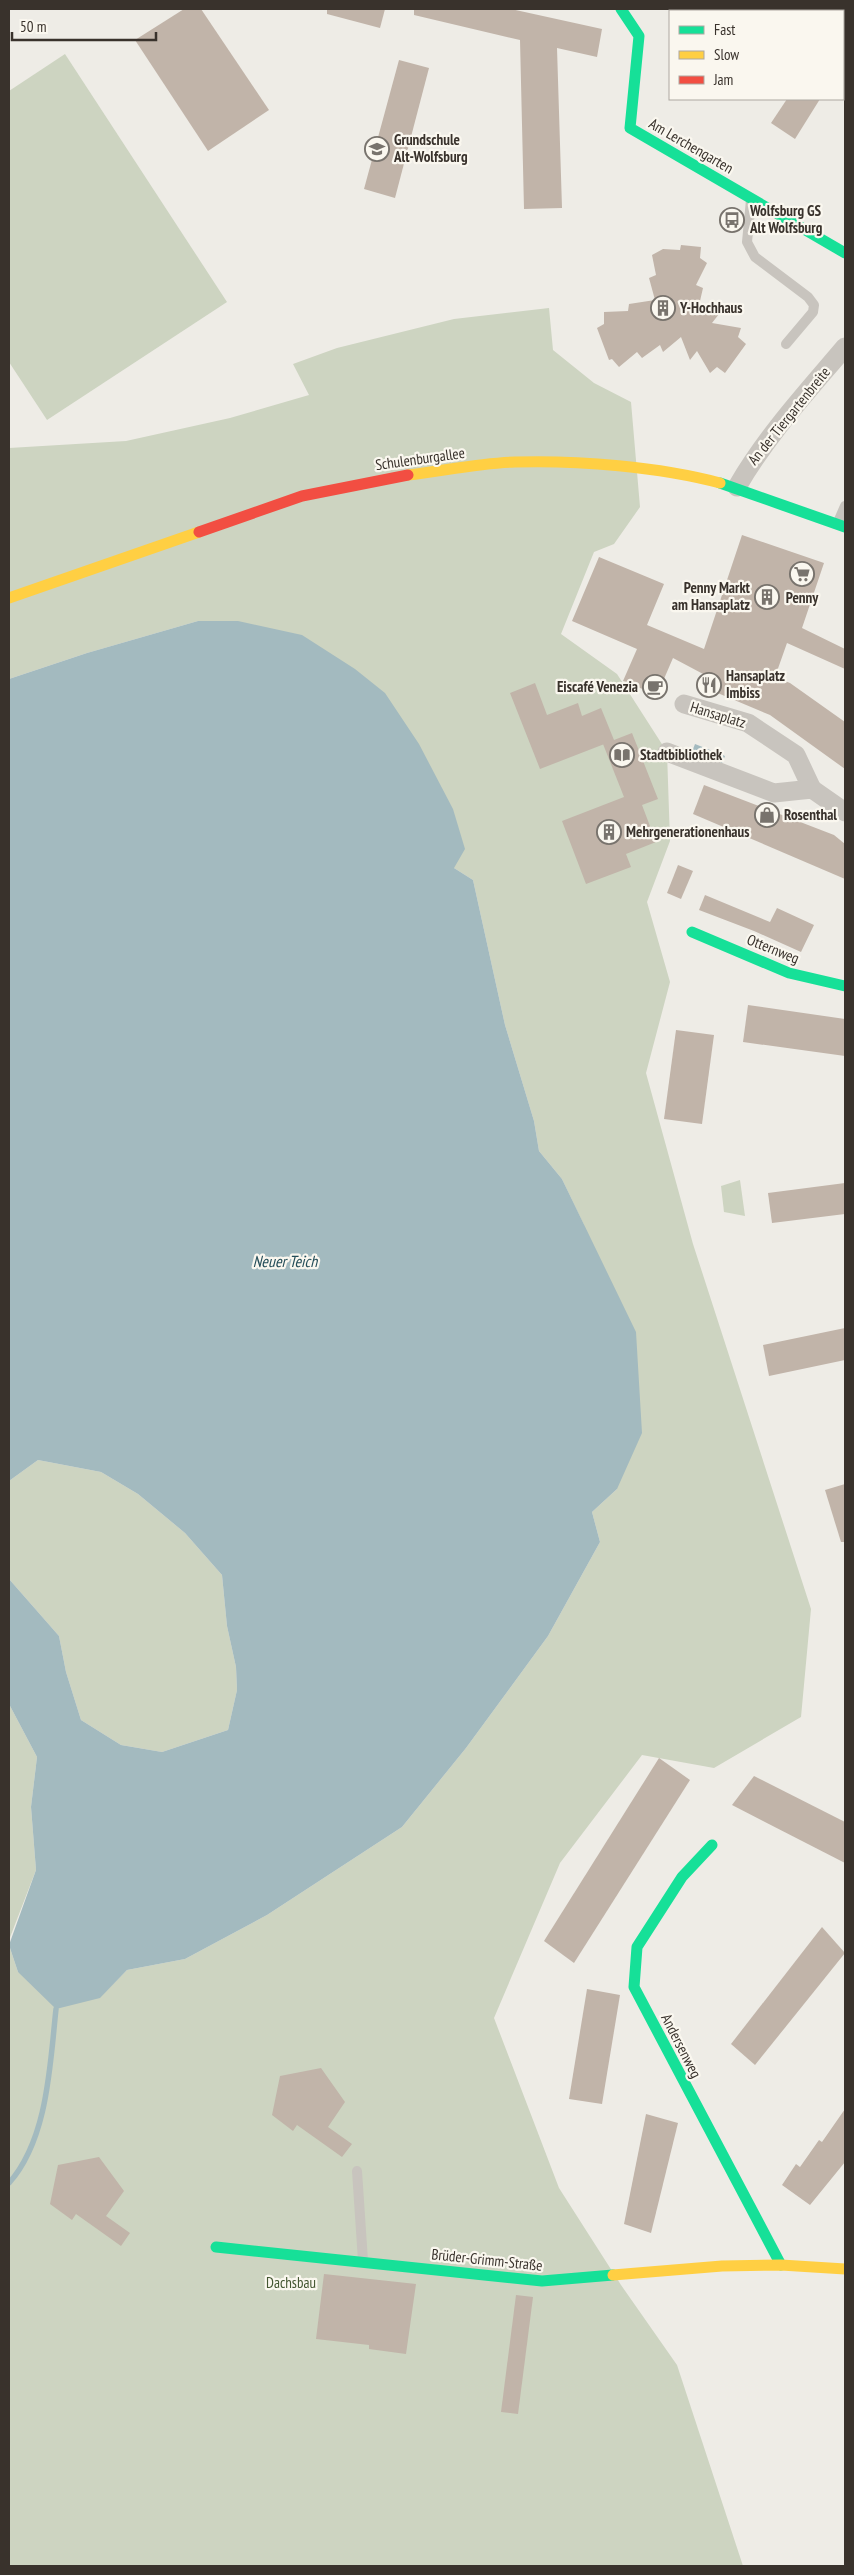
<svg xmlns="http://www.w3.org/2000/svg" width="854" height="2575" viewBox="0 0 854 2575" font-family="'PT Sans Narrow',sans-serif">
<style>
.green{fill:#cdd4c1}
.water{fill:#a3babf}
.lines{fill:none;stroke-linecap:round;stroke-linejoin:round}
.stream{stroke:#a3babf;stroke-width:5.5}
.building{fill:#c1b4a9}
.lane{stroke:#c8c4be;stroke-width:10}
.street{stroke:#c8c4be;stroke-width:19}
.fast{stroke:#16e098;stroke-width:11}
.slow{stroke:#ffcf43;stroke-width:11}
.jam{stroke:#f24e42;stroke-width:11}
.labels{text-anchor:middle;stroke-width:4.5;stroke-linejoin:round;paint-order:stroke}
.poi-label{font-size:15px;font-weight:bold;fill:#39322c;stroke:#faf7ef;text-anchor:start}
.street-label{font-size:15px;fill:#39322c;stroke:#faf7ef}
.park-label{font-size:15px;fill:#435631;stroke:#faf7ef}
.water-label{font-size:16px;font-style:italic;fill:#244d58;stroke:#faf7ef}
</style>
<rect width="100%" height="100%" fill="#eeece6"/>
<g class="green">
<path d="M65,54L227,302L47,420L9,362V91Z"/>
<path d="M549,308L553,350L594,383L631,402L640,507L614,544L594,552L561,634L617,674L667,752L670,841L647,902L670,982L646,1073L693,1244L811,1609L801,1717L714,1768L642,1755L560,1863L494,2018L559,2188L621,2285L677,2365L743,2566H9V1945L18,1972L99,1998L127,1970L185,1959L267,1915L402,1827L466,1748L548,1636L600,1542L592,1512L617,1489L584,1225L562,1179L539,1151L534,1121L505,1025L473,880L454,868L198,621L87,653L9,679V448L126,441L230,418L309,395L293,364L337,348L454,319Z"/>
<path d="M740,1180L745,1216L724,1212L721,1186Z"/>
<path d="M38,1460L101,1472L138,1494L185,1533L222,1575L227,1626L236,1667L237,1690L228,1730L162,1752L121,1745L81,1720L66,1672L59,1636L9,1579V1481Z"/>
<path d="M9,1704L37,1757L31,1807L36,1870L9,1940Z"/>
</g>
<g class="water">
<path d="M198,621H238L302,635L355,669L385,693L419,744L453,809L465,849L454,868L473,880L505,1025L534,1121L539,1151L562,1179L636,1332L642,1433L617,1489L592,1512L600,1542L548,1636L466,1748L402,1827L267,1915L185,1959L127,1970L100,1998L56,2009L18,1972L9,1945L36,1870L31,1807L37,1757L9,1704V1579L59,1636L66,1672L81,1720L121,1745L162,1752L228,1730L237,1690L236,1667L227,1626L222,1575L185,1533L138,1494L101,1472L38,1460L9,1481V679L87,653Z"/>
<path d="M695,744L725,756L720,768L690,757Z"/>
</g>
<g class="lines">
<path class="stream" d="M9,2183C48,2139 50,2064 56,2009"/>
</g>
<g class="building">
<path d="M184,9H201L269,110L208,151L135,40Z"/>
<path d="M327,9H385L380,28L327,14Z"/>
<path d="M414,9H511L602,29L597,57L557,48L562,208L524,209L520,40L414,15Z"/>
<path d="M399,60L429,68L395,198L364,189Z"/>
<path d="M787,99H820L795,139L771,123Z"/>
<path d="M681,245L701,247L700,258L707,263L696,285L703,288L697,314H719L712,323L741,328L738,337L746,344L725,373L717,367L710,373L697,351L690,360L681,337L663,352L660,345L642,358L637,352L619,367L612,359L609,360L597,328L604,324V312L628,311L629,304L655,300L649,278L656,275L652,255L663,249L680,250Z"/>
<path d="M742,535L824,563L802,628L845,649V669L787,643L775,677L790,683L845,722V769L770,715L701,686L705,675L673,658L657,695L623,681L637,649L572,621L599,557L664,584L647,625L704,649Z"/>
<path d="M535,683L547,715L578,703L582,716L601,708L614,740L632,733L658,799L642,805L656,842L626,854L631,867L586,884L562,821L624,797L603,744L607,743L540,769L510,693Z"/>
<path d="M704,785L834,835L845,844V879L693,814Z"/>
<path d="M678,865L693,871L681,899L667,893Z"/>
<path d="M705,895L770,922L777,908L814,925L801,952L754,931L699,910Z"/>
<path d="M748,1005L845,1019V1056L743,1042Z"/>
<path d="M676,1030L714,1035L702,1124L664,1119Z"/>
<path d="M845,1183V1214L772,1223L768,1193Z"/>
<path d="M845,1328V1360L769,1376L763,1345Z"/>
<path d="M845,1484V1542H841L825,1490Z"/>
<path d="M659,1758L690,1780L574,1963L544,1941Z"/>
<path d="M754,1776L845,1822V1863L732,1805Z"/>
<path d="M822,1927L845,1953L755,2065L731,2044Z"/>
<path d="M587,1989L620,1995L602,2104L569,2099Z"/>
<path d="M321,2068L345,2102L328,2127L352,2144L342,2157L297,2125L293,2131L272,2115L280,2076Z"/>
<path d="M845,2109V2162L810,2205L782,2185L796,2164L800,2167L819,2140L822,2142Z"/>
<path d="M646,2114L678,2123L651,2233L624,2224Z"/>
<path d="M99,2157L124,2191L106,2216L130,2233L121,2246L76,2214L72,2220L50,2204L58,2165Z"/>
<path d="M324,2274L416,2284L406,2354L369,2349V2345L316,2339Z"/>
<path d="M516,2295L533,2297L518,2414L501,2412Z"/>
</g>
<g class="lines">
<g class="lane">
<path d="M751,200L747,242L755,257L808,297L814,305L813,312L786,344"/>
<path d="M838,522L845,506"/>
<path d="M357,2171L363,2261"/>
</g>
<g class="street">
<path d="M737,487C767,435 807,392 845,347"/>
<path d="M684,704L748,723L796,755L812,789"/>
<path d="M667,752L774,793L812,789L845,812"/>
</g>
<g class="fast">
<path d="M621,9L639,36L630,128L845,253"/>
<path d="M720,483L845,527"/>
<path d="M692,932L789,973L845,986"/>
<path d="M712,1845L682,1877L637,1947L634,1987L781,2265"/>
<path d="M216,2247L542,2281L613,2275"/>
</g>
<g class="slow">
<path d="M408,475C443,471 479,463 515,462C578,460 660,467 720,483"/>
<path d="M9,598L199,532"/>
<path d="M613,2275L722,2266L781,2265L845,2269"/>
</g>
<path class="jam" d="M199,532L302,496L408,475"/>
</g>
<defs>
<symbol id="school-ring" viewBox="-11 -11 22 22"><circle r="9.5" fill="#faf7ef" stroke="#78736d" stroke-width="1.5"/><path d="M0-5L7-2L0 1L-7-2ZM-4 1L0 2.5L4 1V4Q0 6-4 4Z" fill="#78736d"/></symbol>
<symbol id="bus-ring" viewBox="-11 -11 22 22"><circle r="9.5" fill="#faf7ef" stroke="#78736d" stroke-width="1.5"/><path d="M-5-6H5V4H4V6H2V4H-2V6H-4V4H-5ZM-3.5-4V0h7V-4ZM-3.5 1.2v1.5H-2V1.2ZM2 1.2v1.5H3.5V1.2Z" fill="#78736d"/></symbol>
<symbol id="building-ring" viewBox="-11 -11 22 22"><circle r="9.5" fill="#faf7ef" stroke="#78736d" stroke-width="1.5"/><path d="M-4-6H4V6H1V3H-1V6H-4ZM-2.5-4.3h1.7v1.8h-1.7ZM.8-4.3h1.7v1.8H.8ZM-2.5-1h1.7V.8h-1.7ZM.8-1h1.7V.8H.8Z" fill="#78736d"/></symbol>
<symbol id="supermarket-ring" viewBox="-11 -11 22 22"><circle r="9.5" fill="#faf7ef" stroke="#78736d" stroke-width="1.5"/><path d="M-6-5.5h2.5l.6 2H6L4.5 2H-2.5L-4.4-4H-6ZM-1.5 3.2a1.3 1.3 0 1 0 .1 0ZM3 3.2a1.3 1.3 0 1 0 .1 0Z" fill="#78736d"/></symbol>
<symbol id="restaurant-ring" viewBox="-11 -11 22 22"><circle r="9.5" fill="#faf7ef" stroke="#78736d" stroke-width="1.5"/><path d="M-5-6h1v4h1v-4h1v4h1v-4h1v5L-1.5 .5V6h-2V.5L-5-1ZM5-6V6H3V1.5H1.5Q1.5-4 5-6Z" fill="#78736d"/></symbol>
<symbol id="cafe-ring" viewBox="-11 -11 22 22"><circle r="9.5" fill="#faf7ef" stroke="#78736d" stroke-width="1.5"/><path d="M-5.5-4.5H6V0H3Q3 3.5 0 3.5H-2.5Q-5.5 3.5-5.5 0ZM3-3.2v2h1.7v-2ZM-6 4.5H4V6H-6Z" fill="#78736d"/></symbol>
<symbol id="library-ring" viewBox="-11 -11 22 22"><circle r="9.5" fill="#faf7ef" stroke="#78736d" stroke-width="1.5"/><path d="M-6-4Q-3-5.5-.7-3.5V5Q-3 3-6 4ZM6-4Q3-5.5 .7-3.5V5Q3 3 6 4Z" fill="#78736d"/></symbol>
<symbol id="shop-ring" viewBox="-11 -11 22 22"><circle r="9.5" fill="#faf7ef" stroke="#78736d" stroke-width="1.5"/><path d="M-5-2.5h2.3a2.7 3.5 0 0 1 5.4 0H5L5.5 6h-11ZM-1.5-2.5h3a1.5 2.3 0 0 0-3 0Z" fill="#78736d"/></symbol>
</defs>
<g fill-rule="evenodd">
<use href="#school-ring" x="363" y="135" width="28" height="28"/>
<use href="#bus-ring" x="718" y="206" width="28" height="28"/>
<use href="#building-ring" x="649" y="294" width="28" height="28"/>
<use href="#supermarket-ring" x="788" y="560" width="28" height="28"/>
<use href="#building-ring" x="753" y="583" width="28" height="28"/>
<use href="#restaurant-ring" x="695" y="671" width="28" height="28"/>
<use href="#cafe-ring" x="641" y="673" width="28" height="28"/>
<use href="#library-ring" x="608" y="741" width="28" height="28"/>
<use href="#shop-ring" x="753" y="801" width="28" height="28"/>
<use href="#building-ring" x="595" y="818" width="28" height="28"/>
</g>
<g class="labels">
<g class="poi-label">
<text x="394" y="145">Grundschule<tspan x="394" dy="17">Alt-Wolfsburg</tspan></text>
<text x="750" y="216">Wolfsburg GS<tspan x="750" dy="17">Alt Wolfsburg</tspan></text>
<text x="680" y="313">Y-Hochhaus</text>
<text x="750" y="593" text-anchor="end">Penny Markt<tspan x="750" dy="17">am Hansaplatz</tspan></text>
<text x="802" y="603" text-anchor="middle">Penny</text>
<text x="726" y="681">Hansaplatz<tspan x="726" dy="17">Imbiss</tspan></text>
<text x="638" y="692" text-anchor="end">Eiscafé Venezia</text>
<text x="640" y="760">Stadtbibliothek</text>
<text x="784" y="820">Rosenthal</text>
<text x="626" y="837">Mehrgenerationenhaus</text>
</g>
<g class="street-label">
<text transform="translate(691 146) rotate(30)" y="5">Am Lerchengarten</text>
<text transform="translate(789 416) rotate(-51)" y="5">An der Tiergartenbreite</text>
<text transform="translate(420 459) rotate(-8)" y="5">Schulenburgallee</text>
<text transform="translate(718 715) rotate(17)" y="5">Hansaplatz</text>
<text transform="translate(773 949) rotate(22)" y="5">Otternweg</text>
<text transform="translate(681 2046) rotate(63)" y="5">Andersenweg</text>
<text transform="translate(487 2260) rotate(6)" y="5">Brüder-Grimm-Straße</text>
</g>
<g class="park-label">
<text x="291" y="2288">Dachsbau</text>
</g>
<g class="water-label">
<text x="285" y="1267">Neuer Teich</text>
</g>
</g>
<rect width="854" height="2575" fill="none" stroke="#39322c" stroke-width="20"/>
<rect x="669" y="10" width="175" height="90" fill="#faf7ef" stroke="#ada8a1"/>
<rect x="679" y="26" width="25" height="8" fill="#16e098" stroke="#ada8a1"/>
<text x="714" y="35" font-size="15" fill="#39322c">Fast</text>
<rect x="679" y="51" width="25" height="8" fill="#ffcf43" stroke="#ada8a1"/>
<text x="714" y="60" font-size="15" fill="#39322c">Slow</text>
<rect x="679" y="76" width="25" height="8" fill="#f24e42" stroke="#ada8a1"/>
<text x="714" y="85" font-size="15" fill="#39322c">Jam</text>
<path d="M12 32v8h144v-8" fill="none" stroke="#39322c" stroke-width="2.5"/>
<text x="20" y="32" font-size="15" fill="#39322c" stroke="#faf7ef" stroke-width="4" paint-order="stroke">50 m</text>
</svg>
